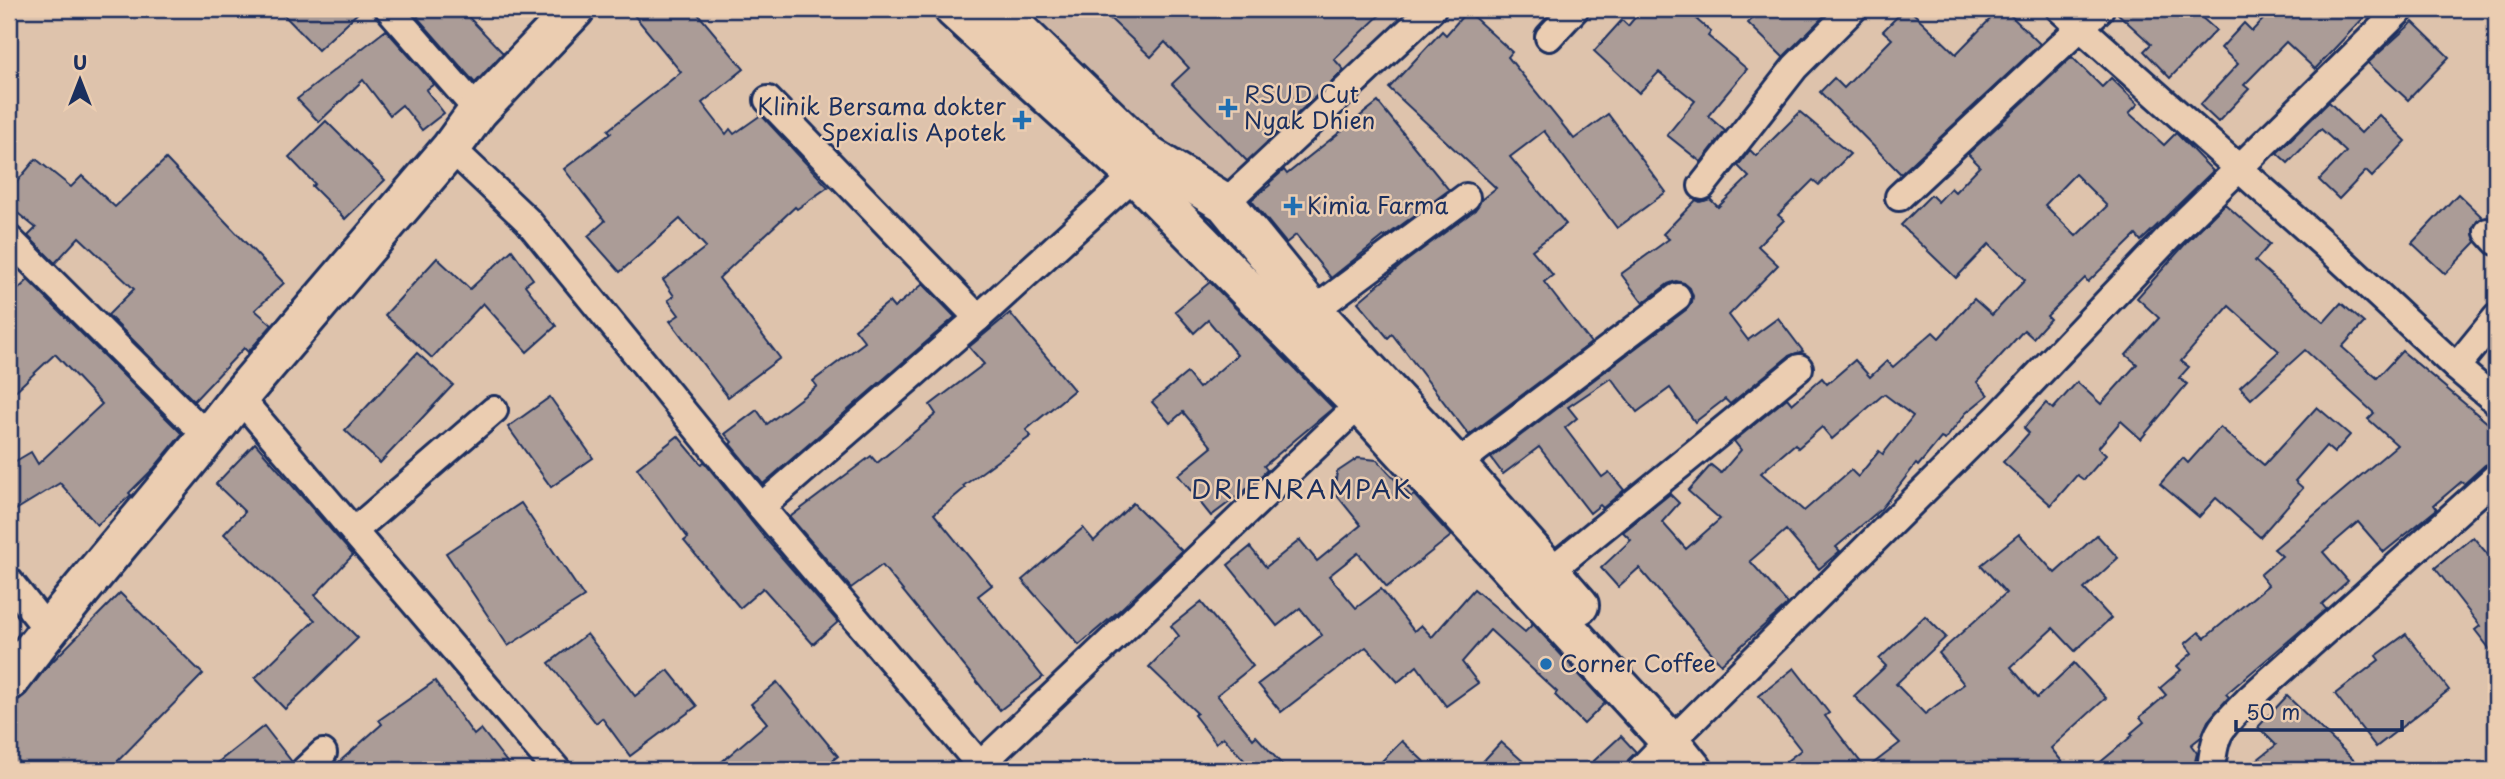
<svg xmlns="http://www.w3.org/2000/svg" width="2505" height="779" viewBox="0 0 2505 779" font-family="'Playpen Sans',sans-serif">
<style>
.built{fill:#cfb7a6}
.building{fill:#ab9c97;stroke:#1b2f5e;stroke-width:2;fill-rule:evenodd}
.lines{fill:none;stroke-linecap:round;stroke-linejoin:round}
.minor-casing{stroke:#1b2f5e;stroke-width:32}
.highway-casing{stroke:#1b2f5e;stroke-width:44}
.minor{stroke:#ebcdb1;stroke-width:26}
.highway{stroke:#ebcdb1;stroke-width:38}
.poi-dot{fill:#1f6fb2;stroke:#ebcdb1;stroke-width:2.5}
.labels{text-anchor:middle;stroke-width:5;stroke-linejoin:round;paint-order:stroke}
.poi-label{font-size:23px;fill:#1b2f5e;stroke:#ebcdb1;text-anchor:start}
.quarter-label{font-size:26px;letter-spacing:2px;fill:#1b2f5e;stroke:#ebcdb1}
</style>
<rect width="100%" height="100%" fill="#dec3ac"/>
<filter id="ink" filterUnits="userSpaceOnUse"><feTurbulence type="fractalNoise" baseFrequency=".0143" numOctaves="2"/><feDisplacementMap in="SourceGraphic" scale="14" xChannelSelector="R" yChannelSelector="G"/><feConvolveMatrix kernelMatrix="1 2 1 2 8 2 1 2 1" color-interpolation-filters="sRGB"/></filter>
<g filter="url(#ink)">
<path class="built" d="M1020,9H1443L1225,208Z"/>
<g class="building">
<path d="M278,9H362L318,50Z"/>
<path d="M426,9H461L503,53L475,83L417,17Z"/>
<path d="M629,9H694L744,69L702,103L726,134L730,129L734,134L761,115L828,187L797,209L795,207L719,278L780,358L728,397L670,321L679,315L668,300L674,296L663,280L706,247L680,219L620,272L588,236L605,221L564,169L611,133L608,130L681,72Z"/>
<path d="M1100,9H1386L1334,59L1344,70L1247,161L1172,84L1189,68L1165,42L1151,57Z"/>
<path d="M1642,9H1706L1697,20L1711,32L1708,36L1747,69L1708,116L1725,131L1701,162L1667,135L1695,101L1659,72L1639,93L1594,51L1622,20L1628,26Z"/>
<path d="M1762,9H1831L1783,57L1748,23Z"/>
<path d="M1905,9H1909L1956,54L2000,9H2004L2040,44L1901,174L1820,92L1834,78L1844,88L1892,39L1883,31Z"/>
<path d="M2115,9H2192L2216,30L2170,78L2144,51L2151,44L2115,11Z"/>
<path d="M2273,9H2372L2315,69L2286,42L2244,85L2249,89L2218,122L2200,105L2238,64L2221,48L2244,23L2252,31Z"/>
<path d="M1467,11L1512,52L1508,57L1574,139L1608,114L1666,192L1617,228L1544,131L1510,157L1566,224L1532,250L1553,275L1544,282L1591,343L1469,435L1392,334L1388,338L1358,302L1405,262L1475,210L1481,200L1496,188L1389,88L1442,31L1446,35Z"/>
<path d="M2413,22L2449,57L2408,100L2368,63Z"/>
<path d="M386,30L434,84L426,90L444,113L422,130L402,105L390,115L363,80L319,122L297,99Z"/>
<path d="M2072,57L2102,87L2111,78L2138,104L2129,113L2164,145L2176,133L2213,171L2141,241L2136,235L2088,282L2085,278L2047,316L2050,319L2033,338L2024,330L1977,382L1988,395L1966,413L1945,440L1941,438L1918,466L1916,464L1881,509L1836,547L1840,551L1819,569L1786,530L1750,561L1788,604L1721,664L1639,568L1618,587L1601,568L1631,540L1623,532L1670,494L1679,503L1662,522L1686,549L1720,519L1688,491L1711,465L1721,473L1741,450L1734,441L1787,398L1792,404L1822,378L1827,384L1855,360L1870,377L1887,361L1893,367L1933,332L1939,338L1974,299L1992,315L2025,280L1989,244L1956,278L1901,225L1931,195L1938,202L1951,188L1955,192L1980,166L1968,154ZM2075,174L2107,206L2076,236L2045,205ZM1884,394L1913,416L1883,454L1879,451L1858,477L1851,470L1804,511L1761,473L1795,444L1798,448L1822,427L1832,439Z"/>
<path d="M1378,102L1449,190L1385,237L1384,236L1331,278L1296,235L1286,243L1251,200L1270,185L1269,183L1284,170L1287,174Z"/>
<path d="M2329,102L2361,133L2379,115L2406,141L2372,177L2366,171L2339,199L2319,180L2346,152L2321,129L2288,163L2277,153Z"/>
<path d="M1800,112L1850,154L1819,185L1813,180L1778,215L1784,220L1758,246L1778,265L1729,315L1748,340L1778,318L1803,351L1789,356L1730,404L1725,399L1695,422L1670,388L1637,412L1611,378L1568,407L1577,418L1565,428L1602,477L1609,472L1624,490L1603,508L1600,505L1590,513L1539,447L1503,474L1491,458L1687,309L1692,302L1693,296L1690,288L1684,283L1676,281L1668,284L1643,303L1621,274L1669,239L1663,234L1696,200L1700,202L1710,199L1718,207L1749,177L1738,166L1750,150L1756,156Z"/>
<path d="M326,121L385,180L345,219L312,186L315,184L289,157Z"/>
<path d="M36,159L71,187L82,176L115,207L166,159L284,283L255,310L272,325L248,352L244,348L194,401L108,315L134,289L79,237L55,263L28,236L36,228L9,206V191Z"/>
<path d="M2458,194L2483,218L2477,221L2473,228V234L2476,242L2445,274L2412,243Z"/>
<path d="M2225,204L2270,244L2255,261L2324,322L2341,303L2364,323L2342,347L2377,378L2402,351L2496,430V462L2485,465L2464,484L2461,482L2434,505L2437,509L2384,552L2358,522L2323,552L2348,581L2322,604L2326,609L2226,694L2229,697L2208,721L2201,737L2191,745L2197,753L2193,770H2091L2133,735L2131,733L2144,722L2140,717L2166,695L2160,688L2181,670L2177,666L2192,653L2185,644L2199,632L2205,638L2268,585L2260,575L2282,556L2274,549L2397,445L2368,419L2374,413L2305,350L2251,399L2240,387L2279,351L2229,306L2181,361L2189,367L2179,378L2187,384L2141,439L2121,421L2098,448L2106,455L2084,480L2077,475L2051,505L2003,462L2029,433L2024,428L2046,403L2053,409L2077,382L2101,404L2137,364L2126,355L2159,318L2137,298L2187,242Z"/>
<path d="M512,250L533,279L525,285L556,326L527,352L483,303L432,358L385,315L437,258L470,289Z"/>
<path d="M28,280L182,434L154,468L129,493L131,495L97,525L60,483L9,514V465L31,452L38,464L102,404L55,354L9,397V298Z"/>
<path d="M1210,282L1333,408L1264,466L1267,470L1252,485L1211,516L1178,475L1212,447L1183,412L1170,423L1152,402L1187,373L1199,388L1237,355L1208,320L1194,333L1175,311Z"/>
<path d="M923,284L955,317L763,484L730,444L732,442L725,434L757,410L767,424L817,386L813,381L865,342L855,329L889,302L894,308Z"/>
<path d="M1010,313L1074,390L1026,430L1031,436L963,486L965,488L934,514L992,585L978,596L1043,677L1000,710L882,565L851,588L790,517L871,456L877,463L936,414L930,405L984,364L969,347Z"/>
<path d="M417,353L453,385L380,463L345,430Z"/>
<path d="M550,397L593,458L551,487L508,427Z"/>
<path d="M2317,407L2350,435L2334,453L2326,446L2295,481L2303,488L2260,537L2216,498L2199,517L2160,484L2183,458L2188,463L2220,427L2264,465Z"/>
<path d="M678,436L701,464L704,462L764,537L838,622L813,644L763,588L740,608L684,541L688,538L637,468Z"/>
<path d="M255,443L353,555L315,595L358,638L285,709L255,678L315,620L224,534L245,512L216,484Z"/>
<path d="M1358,458L1377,460L1411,497L1414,495L1451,536L1387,587L1358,553L1329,576L1356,608L1381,589L1414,631L1421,625L1432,637L1474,589L1525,632L1533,624L1605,703L1584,724L1555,695L1557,692L1490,630L1462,662L1478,683L1446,706L1417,666L1398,682L1366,647L1281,712L1258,684L1322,635L1300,608L1277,626L1228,565L1250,547L1266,567L1300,540L1317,561L1361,525L1334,492L1337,472Z"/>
<path d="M521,503L584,597L508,646L446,553Z"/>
<path d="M1133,503L1182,551L1121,609L1079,645L1022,580L1083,528L1094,541Z"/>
<path d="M2019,534L2055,573L2097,535L2118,558L2084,589L2111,618L2075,651L2053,628L2011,667L2037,698L2074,663L2106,698L2051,748L2069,770H1775L1801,750L1759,696L1794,668L1829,713L1825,716L1866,769L1900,743L1854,696L1886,666L1879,659L1925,616L1946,637L1896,684L1925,714L1964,684L1939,653L2006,593L1981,565Z"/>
<path d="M2473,537L2496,564V657L2475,630L2480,626L2435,568Z"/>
<path d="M120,593L203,674L109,770H9V706L26,694L46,668Z"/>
<path d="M1201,602L1253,666L1217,695L1253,739L1256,736L1287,770H1253L1223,737L1216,743L1194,715L1197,713L1149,667L1179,636L1171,626Z"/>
<path d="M587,634L635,696L668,670L697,706L630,756L602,718L596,723L549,663Z"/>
<path d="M2406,634L2449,690L2376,747L2335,694L2379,660L2376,656Z"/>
<path d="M435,681L474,735L481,729L513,770H330L382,724L379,720Z"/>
<path d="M777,682L838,756L820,770H712L767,723L751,704Z"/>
<path d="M2287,696L2364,770H2244L2276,745L2258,727Z"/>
<path d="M264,726L292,762L290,770H208Z"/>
<path d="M1621,736L1636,752L1628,760L1625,770H1584Z"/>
<path d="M1402,741L1433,770H1373Z"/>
<path d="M1501,742L1533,770H1475Z"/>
</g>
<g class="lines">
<defs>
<g id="minor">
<path d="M389,9L478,111"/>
<path d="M2060,9L2326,246L2456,367L2496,401"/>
<path d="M1549,37L1575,9"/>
<path d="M768,100L978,318"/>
<path d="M451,148L528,221L761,507L980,765"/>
<path d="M1702,186L1795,67L1853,9"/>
<path d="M1899,197L2100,9"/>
<path d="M1225,203L1432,9"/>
<path d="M2488,232L2496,241"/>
<path d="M9,239L208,437"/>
<path d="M1313,311L1466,197"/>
<path d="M2456,367L2496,318"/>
<path d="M239,397L557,770"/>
<path d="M1456,465L1677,297"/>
<path d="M761,507L978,318L1135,175"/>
<path d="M354,531L494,410"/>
<path d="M1550,571L1799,368"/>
<path d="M9,581L47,629"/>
<path d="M1687,726L1999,416L2170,236L2401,9"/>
<path d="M305,770L323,753"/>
<path d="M975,770L1360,404"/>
<path d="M1640,770L1669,740"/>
<path d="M2211,770C2215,729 2220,729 2248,700L2496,477"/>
</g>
<g id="highway">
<path d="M954,9L1135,175L1360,404L1669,740L1693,770"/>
<path d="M996,9L1147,155L1225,203L1313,311L1456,465L1579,605"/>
<path d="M9,681C82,583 165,494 239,397L451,148L478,111L575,9"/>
</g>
</defs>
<use href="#minor" class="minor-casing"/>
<use href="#highway" class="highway-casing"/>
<use href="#minor" class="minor"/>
<use href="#highway" class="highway"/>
</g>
</g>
<g class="poi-dot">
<path d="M1224.5 97.5h7v7h7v7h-7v7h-7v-7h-7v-7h7z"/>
<path d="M1018.5 109.5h7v7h7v7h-7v7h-7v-7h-7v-7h7z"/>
<path d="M1289.5 195.5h7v7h7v7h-7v7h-7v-7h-7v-7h7z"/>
<circle cx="1546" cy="664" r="7"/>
</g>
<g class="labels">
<g class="poi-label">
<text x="1244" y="103">RSUD Cut<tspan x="1244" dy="26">Nyak Dhien</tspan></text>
<text x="1006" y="115" text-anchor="end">Klinik Bersama dokter<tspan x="1006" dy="26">Spexialis Apotek</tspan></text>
<text x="1307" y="214">Kimia Farma</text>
<text x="1560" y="672">Corner Coffee</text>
</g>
<g class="quarter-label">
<text x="1302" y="499">DRIENRAMPAK</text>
</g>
</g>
<rect width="2505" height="779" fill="none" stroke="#ebcdb1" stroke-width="35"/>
<rect x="18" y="18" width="2470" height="744" fill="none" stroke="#1b2f5e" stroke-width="2.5" filter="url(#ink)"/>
<g transform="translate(80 80)" stroke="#ebcdb1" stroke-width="5" paint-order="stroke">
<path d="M0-5L12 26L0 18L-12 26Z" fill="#1b2f5e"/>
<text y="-10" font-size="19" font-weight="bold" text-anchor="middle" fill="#1b2f5e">U</text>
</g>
<path d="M2236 720v10h166v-10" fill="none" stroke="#1b2f5e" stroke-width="3.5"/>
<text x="2246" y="720" font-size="21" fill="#1b2f5e" stroke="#ebcdb1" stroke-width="5" paint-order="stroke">50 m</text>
</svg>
